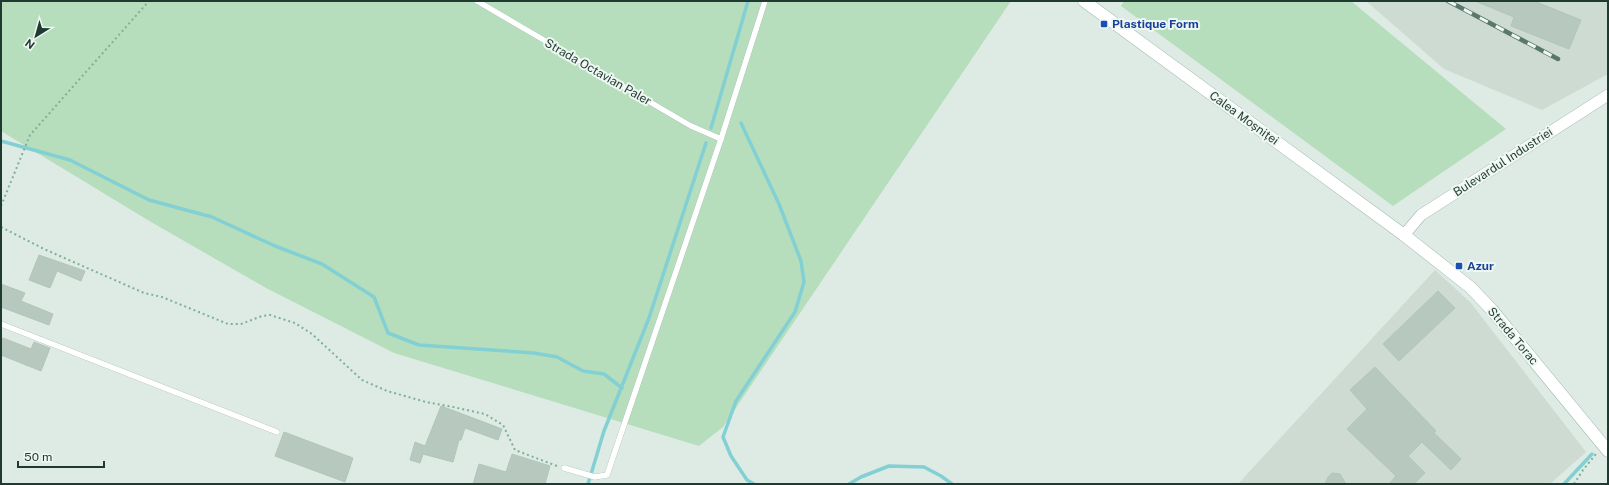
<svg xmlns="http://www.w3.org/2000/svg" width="1609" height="485" viewBox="0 0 1609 485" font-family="'Public Sans',sans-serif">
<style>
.built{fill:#cddbd3}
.green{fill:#b6debc}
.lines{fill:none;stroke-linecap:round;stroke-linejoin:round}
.stream{stroke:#83d0d4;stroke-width:3.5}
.building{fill:#b7c9bf;stroke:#b1c5ba}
.lane-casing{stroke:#a1b3ab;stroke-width:6}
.street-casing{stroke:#a1b3ab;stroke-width:12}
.secondary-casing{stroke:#9fbaae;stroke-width:13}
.path{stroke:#7db09b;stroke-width:2;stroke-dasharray:2 3;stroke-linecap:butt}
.lane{stroke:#fff;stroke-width:5.5}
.street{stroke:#fff;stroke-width:11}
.secondary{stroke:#fff;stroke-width:12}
.rail-casing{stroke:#59776c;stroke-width:4.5}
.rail{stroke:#eff7f2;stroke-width:3;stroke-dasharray:9;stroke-linecap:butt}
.transit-dot{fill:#1a4fb4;stroke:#eff7f2;stroke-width:1.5}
.labels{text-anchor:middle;stroke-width:4;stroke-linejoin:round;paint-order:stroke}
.transit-label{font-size:12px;font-weight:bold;fill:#164399;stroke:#eff7f2;text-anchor:start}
.street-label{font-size:12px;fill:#1f3b31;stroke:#eff7f2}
</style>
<rect width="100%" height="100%" fill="#deebe4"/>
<g class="built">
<path d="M1366,1H1608V74L1542,110L1444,69Z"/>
<path d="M1435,270L1471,303L1586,452L1550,484H1238Z"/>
</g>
<g class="green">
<path d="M1,1H1011L723,427L699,446L394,353L266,288L151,222L1,131Z"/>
<path d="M1124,1H1351L1506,129L1393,206L1121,6Z"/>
</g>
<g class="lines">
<g class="stream">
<path d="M741,123L779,204L801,261L804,282L795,312L736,401L723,437L731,456L747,480L754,484"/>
<path d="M711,128L748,1"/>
<path d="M1,141L70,160L149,200L212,217L275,246L322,264L374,297L388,333L419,345L534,353L557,357L583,371L604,374L622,388"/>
<path d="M588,484L604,431L649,318L706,143"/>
<path d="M849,484L861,477L889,466L924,467L941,476L952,484"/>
<path d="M1564,484L1592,454"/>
</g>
</g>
<g class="building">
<path d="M1475,1H1534L1581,20L1569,49L1511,26L1514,17Z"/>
<path d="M39,255L85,271L81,281L57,271L50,288L29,280Z"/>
<path d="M1,284L25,293L21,301L53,314L49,325L1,307Z"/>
<path d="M1438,291L1455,308L1399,361L1383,344Z"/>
<path d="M3,338L31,349L34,342L50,348L41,371L1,355V343Z"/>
<path d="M1375,367L1436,431L1434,433L1461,459L1451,470L1422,442L1408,456L1425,473L1414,484H1389L1396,476L1347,429L1367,409L1350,390Z"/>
<path d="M441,406L502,429L498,440L465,428L461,440H459L453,462L423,454L420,463L410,460L415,442L425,446Z"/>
<path d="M284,432L353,458L345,482L275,456Z"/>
<path d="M512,454L550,466L545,484H473L479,464L506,472Z"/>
<path d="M1332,473L1340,474L1346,484H1325L1328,477Z"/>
</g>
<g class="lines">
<defs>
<g id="lane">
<path d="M477,1L691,126L721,139"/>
<path d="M1,324L277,432"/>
<path d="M564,468L595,477L607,475L721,139L765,1"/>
</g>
<path id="street" d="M1404,235L1421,215L1608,95"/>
<path id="secondary" d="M1084,1L1404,235L1470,287L1492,310L1608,451"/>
</defs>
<use href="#lane" class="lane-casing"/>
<use href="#street" class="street-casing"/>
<use href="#secondary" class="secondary-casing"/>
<g class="path">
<path d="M1,206L30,135L149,1"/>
<path d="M1,227L44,249L144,293L162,297L228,324H241L262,316L270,315L295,323L312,334L362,380L387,391L426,402L453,407L485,414L503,425L515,450L557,466"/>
<path d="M1574,484L1583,470L1596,454"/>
</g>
<use href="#lane" class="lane"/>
<use href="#street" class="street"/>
<use href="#secondary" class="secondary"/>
<defs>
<path id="rail" d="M1448,1L1558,59"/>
</defs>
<use href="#rail" class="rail-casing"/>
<use href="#rail" class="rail"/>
</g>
<g class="transit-dot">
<rect x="1100" y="20" width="8" height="8" rx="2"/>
<rect x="1455" y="262" width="8" height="8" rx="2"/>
</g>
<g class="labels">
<g class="transit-label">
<text x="1112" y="28">Plastique Form</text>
<text x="1467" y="270">Azur</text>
</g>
<g class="street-label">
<text transform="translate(598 72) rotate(30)" y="4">Strada Octavian Paler</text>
<text transform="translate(1244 118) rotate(36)" y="4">Calea Moșniței</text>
<text transform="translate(1503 162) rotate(-33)" y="4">Bulevardul Industriei</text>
<text transform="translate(1513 336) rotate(50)" y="4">Strada Torac</text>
</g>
</g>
<rect width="1609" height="485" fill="none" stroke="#1f3b31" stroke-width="4"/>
<g transform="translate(36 36) rotate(217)" stroke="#eff7f2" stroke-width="3" paint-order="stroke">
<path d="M0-3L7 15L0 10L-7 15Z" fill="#1f3b31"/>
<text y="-6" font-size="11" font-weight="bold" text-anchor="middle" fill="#1f3b31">N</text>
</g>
<path d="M18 461v6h86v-6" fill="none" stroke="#1f3b31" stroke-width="2"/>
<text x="24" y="461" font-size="12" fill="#1f3b31" stroke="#eff7f2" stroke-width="3" paint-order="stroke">50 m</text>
</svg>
